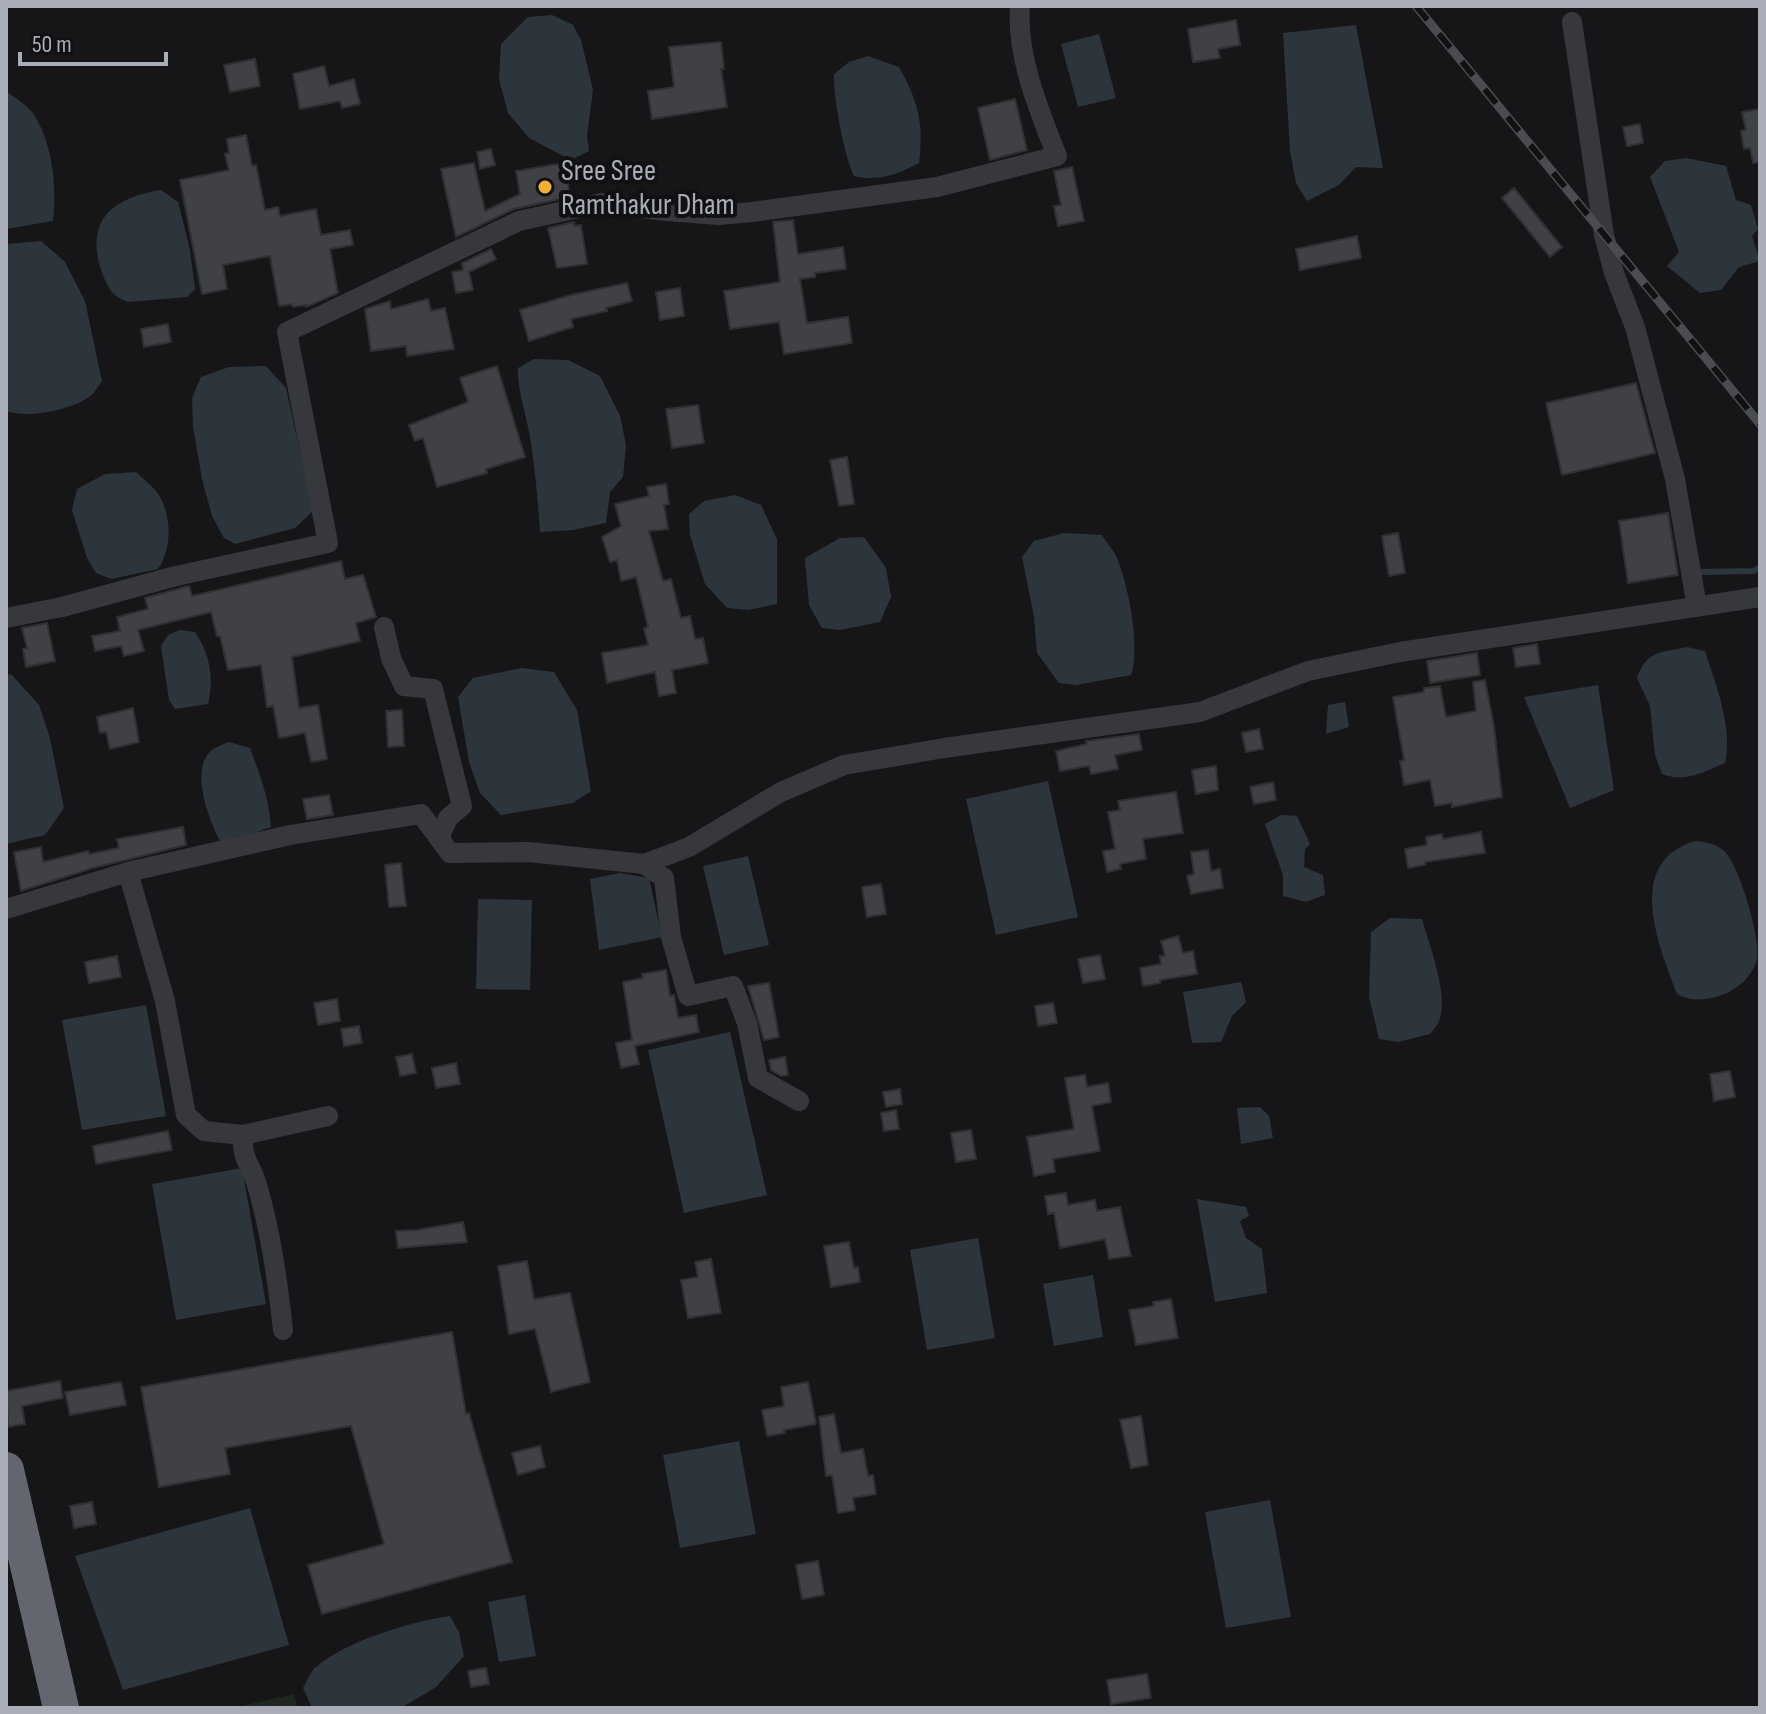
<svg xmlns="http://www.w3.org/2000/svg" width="1766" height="1714" viewBox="0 0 1766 1714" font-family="'Sofia Sans Condensed',sans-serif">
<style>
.green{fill:#1e261f}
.water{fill:#2c353c}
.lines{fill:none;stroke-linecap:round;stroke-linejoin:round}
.stream{stroke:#2c353c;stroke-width:6}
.building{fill:#404145;stroke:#303034;stroke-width:2}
.street{stroke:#37383d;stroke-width:20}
.highway{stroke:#63666e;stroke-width:36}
.rail-casing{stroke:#4a4c52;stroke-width:9}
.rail{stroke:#111113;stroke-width:6;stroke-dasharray:18;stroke-linecap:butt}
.poi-dot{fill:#f2b134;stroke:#111113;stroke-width:3}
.labels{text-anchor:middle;stroke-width:8;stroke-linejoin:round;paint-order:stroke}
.poi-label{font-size:30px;fill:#a8adb8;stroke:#111113;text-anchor:start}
</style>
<rect width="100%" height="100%" fill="#161618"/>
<path class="green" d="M294,1694L298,1708H233Z"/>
<g class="water">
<path d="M552,15L573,25L581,40L593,90L587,136L589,151L571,160L529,138L508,113L499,79L501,44L528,17Z"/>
<path d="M1356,25L1383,168L1356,167L1339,185L1307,201L1296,183L1290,151L1283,33Z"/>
<path d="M1099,34L1116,98L1078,107L1061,44Z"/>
<path d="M868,56L899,67C918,101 924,124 919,163C898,174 878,182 854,176C844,156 833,97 834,74L849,62Z"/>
<path d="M6,91C15,98 29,106 35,116C53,147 57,187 53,221L6,229Z"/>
<path d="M1686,158L1726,166L1736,200L1751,205L1758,229L1752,236L1760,261L1739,267L1721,290L1700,293L1667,266L1679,252L1650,177L1665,161Z"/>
<path d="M161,190L178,202L190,250L195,289L187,297L128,302C111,296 107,286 101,270C85,219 113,198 161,190Z"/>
<path d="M41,241L65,262L85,301L102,381C98,386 94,394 89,397C70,410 27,419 6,411V244Z"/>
<path d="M534,359L568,360L600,376L620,416L626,445L623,477L610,492L606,523L573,530L540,532C538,501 535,468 530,437C526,413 517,391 518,368Z"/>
<path d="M266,366L286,388L313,511L295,528L235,544L224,538L212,516L202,479L193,427L192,398L201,377L229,367Z"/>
<path d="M136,472C143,479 154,487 159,495C172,517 172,548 158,569L111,579L96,573L87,558L72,510L77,489L105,474Z"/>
<path d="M735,495L761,505L777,539V604L748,610L727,608L705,584L690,535L689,514L704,501Z"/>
<path d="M1064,533L1102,535C1106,542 1113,549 1116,556C1128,582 1141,649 1131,675L1076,685L1059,683L1037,653L1034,617L1022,557L1034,541Z"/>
<path d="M864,537L886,568L891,597L880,622L840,630L822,628L809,605L805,558L840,538Z"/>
<path d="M180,630L195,632C210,654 214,678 208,704L175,709L169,700L161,646L168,635Z"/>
<path d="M1687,647L1705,651C1716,686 1733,726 1725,763C1704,772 1685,783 1662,774L1655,755L1650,706L1637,678C1647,650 1660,653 1687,647Z"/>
<path d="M522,668L554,672L577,710L591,791L573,803L501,815L480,793L469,762L458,697L473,678Z"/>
<path d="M11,674L39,705L50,738L64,808L45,835L6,844V675Z"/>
<path d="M1598,685L1614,790L1570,808L1524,697Z"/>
<path d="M1345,702L1349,727L1326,734L1328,705Z"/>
<path d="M229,742L250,748C260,775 269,798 271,827L241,838L220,841C209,820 189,768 212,750C216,747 224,744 229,742Z"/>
<path d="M1048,781L1078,917L996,935L966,799Z"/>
<path d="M1281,815L1297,816L1310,844L1305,849L1304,867L1323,875L1325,895L1306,902L1283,896V875L1265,824Z"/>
<path d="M1696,841C1707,842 1717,844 1725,852C1739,865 1761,939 1757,958C1753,977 1737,990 1719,996C1704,1000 1691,1002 1677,994C1659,946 1623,861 1696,841Z"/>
<path d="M748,856L769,945L724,955L703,866Z"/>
<path d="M620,873L649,878L662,937L599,950L590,879Z"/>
<path d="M478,899L532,900L530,990L476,989Z"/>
<path d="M1390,918L1422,919C1429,944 1448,992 1440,1018C1439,1024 1433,1030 1430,1034L1398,1042L1379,1039L1369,997L1371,932Z"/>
<path d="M1241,982L1246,1002L1232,1016L1221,1042L1192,1043L1183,992Z"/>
<path d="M146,1005L166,1116L82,1130L62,1020Z"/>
<path d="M730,1032L767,1195L684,1213L648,1050Z"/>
<path d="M1260,1107L1269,1116L1273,1138L1241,1144L1237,1108Z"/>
<path d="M242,1168L266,1304L176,1320L152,1184Z"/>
<path d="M1197,1199L1246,1207L1249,1216L1240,1221L1246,1238L1262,1249L1267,1293L1215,1302Z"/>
<path d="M978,1238L995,1338L927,1350L910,1250Z"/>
<path d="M1093,1275L1103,1337L1054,1346L1043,1284Z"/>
<path d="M739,1441L756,1534L680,1548L663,1455Z"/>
<path d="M1270,1500L1291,1617L1226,1628L1205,1512Z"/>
<path d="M250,1508L289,1645L123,1690L75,1556Z"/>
<path d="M525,1595L536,1656L499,1662L488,1602Z"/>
<path d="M450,1616L459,1632L464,1656L436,1687L401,1708H312L303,1688C307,1681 310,1672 316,1667C348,1640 410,1622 450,1616Z"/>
</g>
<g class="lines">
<path class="stream" d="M1700,572L1754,571L1760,567"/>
</g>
<g class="building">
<path d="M1236,20L1240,45L1218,49L1220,58L1193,62L1188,29Z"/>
<path d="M721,42L724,69H721L727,107L652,119L648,91L674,87L669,47Z"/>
<path d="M255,59L260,86L230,92L224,65Z"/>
<path d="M324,66L329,86L354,79L360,104L342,108L340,101L300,109L293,74Z"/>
<path d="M1015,99L1027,150L990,160L978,108Z"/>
<path d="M1760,109V162L1753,163L1750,148L1744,149L1741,131L1746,130L1742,112Z"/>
<path d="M1640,124L1643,143L1627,146L1623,127Z"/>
<path d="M246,135L252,166L256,165L265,210L278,207L280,216L316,209L321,235L350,230L353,245L330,249L338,293L306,307V305L293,307L292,304L279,306L270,256L223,265L227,289L202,294L180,180L229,170L225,154L229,153L227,139Z"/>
<path d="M491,149L495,165L480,169L477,152Z"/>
<path d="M474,163L485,211L520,194L516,171L564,163L570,197L514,209L456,237L441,169Z"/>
<path d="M1072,167L1084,221L1058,226L1054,206L1061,205L1054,171Z"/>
<path d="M1514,188L1562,247L1550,257L1502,198Z"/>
<path d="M793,220L798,254L843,247L846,269L815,273V277L800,279L807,323L848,317L852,343L784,354L779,322L730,329L724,291L780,282L773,222Z"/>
<path d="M574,222L575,226L581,225L587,264L557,268L548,228Z"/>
<path d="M1357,236L1361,258L1300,270L1296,249Z"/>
<path d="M491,249L496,259L469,272L473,290L456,293L452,272L463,270L462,263Z"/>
<path d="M627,283L632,301L606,308L607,311L571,319L573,327L529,341L520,310L571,295Z"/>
<path d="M680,288L684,316L660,320L656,292Z"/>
<path d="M428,299L431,311L445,308L454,349L407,356L406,346L371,351L365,309L390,301L391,309Z"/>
<path d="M168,324L171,342L144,347L141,329Z"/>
<path d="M497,366L525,457L486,469L487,473L437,487L423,438L415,441L409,425L468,402L460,378Z"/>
<path d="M1636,383L1655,453L1562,475L1546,403Z"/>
<path d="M698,405L704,443L672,448L666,409Z"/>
<path d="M847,457L854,504L839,506L830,460Z"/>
<path d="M666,484L669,504L664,505L668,529L649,531L663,581L671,579L681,618L690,616L695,639L703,638L708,663L672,670L676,693L659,696L655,672L607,683L602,653L648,645L644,628L648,627L636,577L621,581L617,560L610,562L602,537L621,526L615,504L649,496L647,487Z"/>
<path d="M1668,513L1678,575L1628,583L1619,521Z"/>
<path d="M1398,533L1405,573L1389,576L1382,536Z"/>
<path d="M341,561L345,579L363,575L376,617L356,623L360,641L292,657L299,708L318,705L327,759L311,762L305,733L279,738L273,706L267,707L261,665L228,670L220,636H217L211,612L138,630L144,651L124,656L121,646L95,651L92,636L120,631L117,617L148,609L145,598L189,586L192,596Z"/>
<path d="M47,623L55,661L26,667L23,649L27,648L22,628Z"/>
<path d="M1537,644L1540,664L1516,667L1513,648Z"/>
<path d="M1477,653L1480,675L1430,683L1427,661Z"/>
<path d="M1485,680L1494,727L1502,797L1452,807V803L1435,806L1430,780L1404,785L1400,761L1404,760L1393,697L1424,692V688L1440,686L1446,717L1476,711L1473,682Z"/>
<path d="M133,708L139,742L110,749L106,732L100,733L97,717Z"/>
<path d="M402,710L404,746L388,747L386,711Z"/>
<path d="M1259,729L1263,749L1246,752L1242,733Z"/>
<path d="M1139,734L1142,750L1115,755L1118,769L1091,774L1089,766L1060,771L1056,751L1087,744L1086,741Z"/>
<path d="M1216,766L1218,790L1196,794L1192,770Z"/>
<path d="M1273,782L1276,800L1254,804L1250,787Z"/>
<path d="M1176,792L1183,833L1143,839L1146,859L1120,864L1121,869L1107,872L1103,851L1115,849L1108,812L1120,810L1118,801Z"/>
<path d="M329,795L333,815L307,819L303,799Z"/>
<path d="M183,827L186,845L93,868L21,891L14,852L41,847L43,862L88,851L89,854L119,848L117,839Z"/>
<path d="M1481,832L1485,853L1425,862V865L1408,868L1405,849L1427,845L1426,837L1442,834L1443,839Z"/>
<path d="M1208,850L1211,871L1220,869L1223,888L1191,894L1187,876L1194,874L1191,852Z"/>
<path d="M401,863L406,906L389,907L385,865Z"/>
<path d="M881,884L886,914L867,917L862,887Z"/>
<path d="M1178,936L1183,953L1193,951L1197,974L1160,980V983L1143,986L1140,968L1161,964L1160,956H1165L1161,941Z"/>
<path d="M1100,955L1105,979L1083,983L1078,959Z"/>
<path d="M117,956L121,977L89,983L85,962Z"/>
<path d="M666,970L670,996L674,995L678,1018L696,1015L699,1032L635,1046L639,1064L621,1068L616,1043L632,1040L623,982L643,978L642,974Z"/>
<path d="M769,983L779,1037L764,1040L748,986Z"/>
<path d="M337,999L340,1021L318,1025L314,1003Z"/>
<path d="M1053,1003L1057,1023L1038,1026L1035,1006Z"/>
<path d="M359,1026L362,1043L344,1046L341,1029Z"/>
<path d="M412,1054L416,1073L400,1076L396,1057Z"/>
<path d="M785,1057L788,1075L781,1076L771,1070L769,1060Z"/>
<path d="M456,1063L460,1084L436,1088L432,1068Z"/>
<path d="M1730,1071L1735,1097L1714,1101L1710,1074Z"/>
<path d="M1085,1075L1087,1087L1108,1083L1111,1102L1092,1106L1100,1151L1053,1159L1055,1172L1034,1176L1027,1137L1074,1129L1065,1078Z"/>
<path d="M900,1089L902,1104L886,1107L883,1092Z"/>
<path d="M896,1110L899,1129L884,1131L881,1113Z"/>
<path d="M971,1130L976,1159L956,1162L951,1133Z"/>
<path d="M168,1131L172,1150L96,1164L93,1146Z"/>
<path d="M1066,1193L1068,1205L1095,1200L1097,1211L1120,1207L1131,1256L1109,1259L1105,1239L1060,1248L1054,1213L1048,1214L1045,1196Z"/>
<path d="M463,1222L467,1242L398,1248L396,1231L417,1230Z"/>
<path d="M849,1242L854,1268L858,1267L860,1282L831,1287L824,1246Z"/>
<path d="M711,1259L721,1313L688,1318L681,1280L698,1277L695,1262Z"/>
<path d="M527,1261L534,1299L570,1293L590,1382L551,1392L535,1329L509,1334L498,1266Z"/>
<path d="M1171,1299L1178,1338L1136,1345L1129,1310L1154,1306L1153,1302Z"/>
<path d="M452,1332L466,1414L469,1413L512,1562L322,1614L308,1565L384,1544L351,1426L225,1448L230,1474L159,1487L141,1387Z"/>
<path d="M60,1381L63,1398L22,1406L25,1424L8,1427L6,1391Z"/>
<path d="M121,1382L126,1405L70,1415L65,1392Z"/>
<path d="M808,1382L816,1424L784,1430L785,1433L767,1436L762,1410L784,1406L781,1387Z"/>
<path d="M834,1414L841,1453L863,1449L868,1476L873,1475L876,1494L853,1498L855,1510L838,1513L832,1475L826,1476L819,1417Z"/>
<path d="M1141,1416L1148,1465L1131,1468L1120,1420Z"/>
<path d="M540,1446L545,1467L518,1475L512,1453Z"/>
<path d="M92,1502L96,1524L74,1528L70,1506Z"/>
<path d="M818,1561L824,1595L802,1599L796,1565Z"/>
<path d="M486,1668L489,1684L471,1687L468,1671Z"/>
<path d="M1147,1674L1151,1698L1111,1704L1107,1680Z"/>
</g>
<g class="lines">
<g class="street">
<path d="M1572,22L1604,235L1614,273L1635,327L1675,479L1697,607"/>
<path d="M6,618L62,607L176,576L328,543L287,332L519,221L601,203L666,211L719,215L752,212L937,187L1057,156C1039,110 1016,56 1020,6"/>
<path d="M384,627L391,658L404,686L433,689L462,806L448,818L439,838"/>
<path d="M644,864L664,878L671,937L688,996L733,986L747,1023L758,1078L799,1101"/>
<path d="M128,872L165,1001L186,1115L204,1131L243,1135C242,1162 249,1160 256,1182C270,1227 278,1283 283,1330"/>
<path d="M6,909L128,872L290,835L421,814L450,853L529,852L644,864L689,847L781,792L844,765L944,748L1200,712L1308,671L1400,652L1760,597"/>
<path d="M243,1135L328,1116"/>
</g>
<path class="highway" d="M6,1470L61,1708"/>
<defs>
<path id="rail" d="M1416,6L1760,424"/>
</defs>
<use href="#rail" class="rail-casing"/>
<use href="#rail" class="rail"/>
</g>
<circle class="poi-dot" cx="545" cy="187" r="8"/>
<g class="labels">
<g class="poi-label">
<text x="561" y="180">Sree Sree<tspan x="561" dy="34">Ramthakur Dham</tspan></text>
</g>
</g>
<rect width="1766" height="1714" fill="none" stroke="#a8adb8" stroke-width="16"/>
<path d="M20 52v12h146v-12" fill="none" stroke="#a8adb8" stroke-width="4"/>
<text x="32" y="52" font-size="24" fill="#a8adb8" stroke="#111113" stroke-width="6" paint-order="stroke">50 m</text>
</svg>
